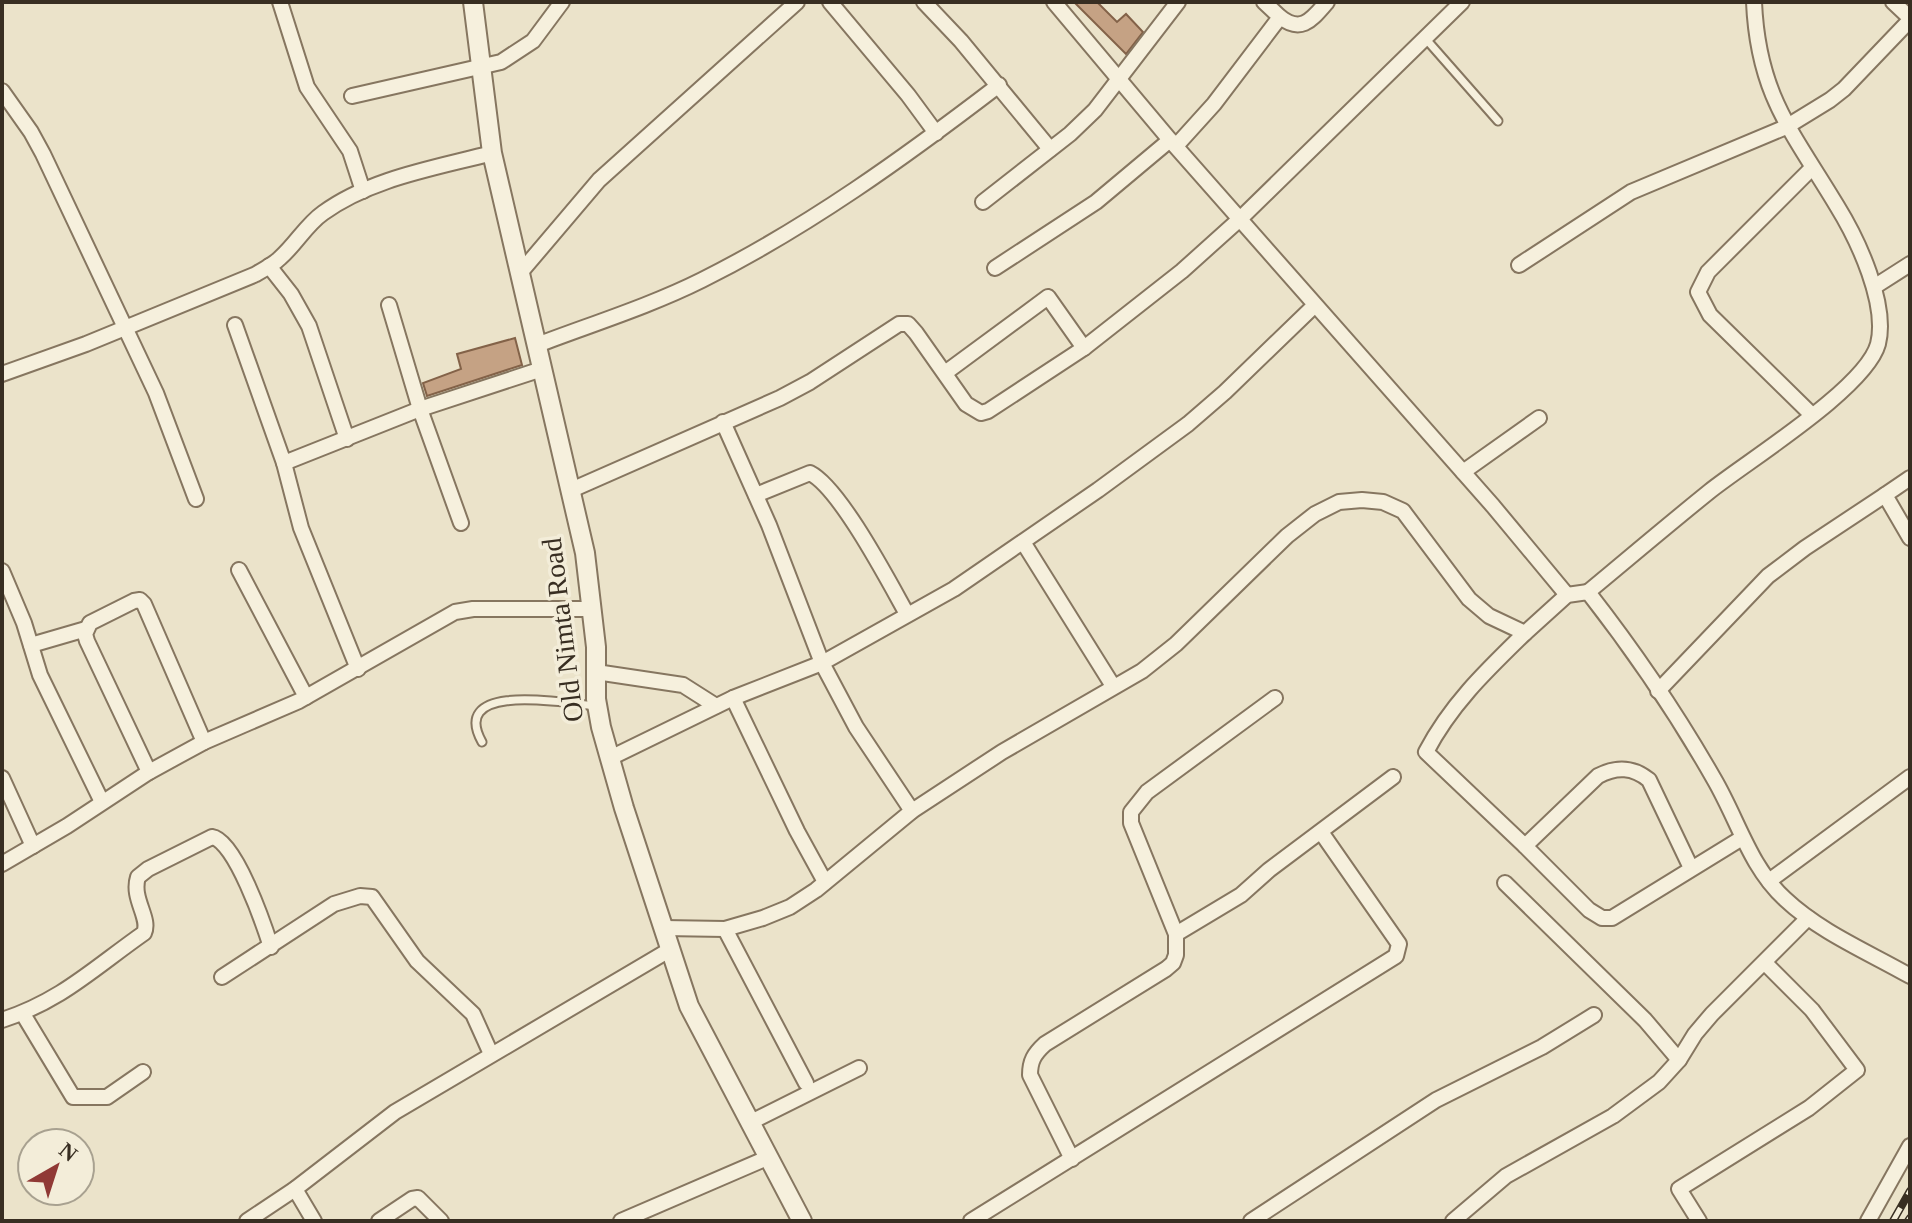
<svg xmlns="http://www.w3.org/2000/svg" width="1912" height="1223" viewBox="0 0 1912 1223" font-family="'Times New Roman',serif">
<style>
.building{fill:#c5a284;stroke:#836248;stroke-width:2}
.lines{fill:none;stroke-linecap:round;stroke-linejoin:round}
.service-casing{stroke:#867660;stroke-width:11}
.minor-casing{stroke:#867660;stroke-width:18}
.tertiary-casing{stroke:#867660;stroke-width:22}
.service{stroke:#f6f0dd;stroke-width:7}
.minor{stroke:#f6f0dd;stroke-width:14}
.tertiary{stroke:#f6f0dd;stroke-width:18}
.rail-casing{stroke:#382e22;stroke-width:8}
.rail{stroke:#f3edd9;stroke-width:5;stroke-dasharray:15;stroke-linecap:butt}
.labels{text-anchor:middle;stroke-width:7;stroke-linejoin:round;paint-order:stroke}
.street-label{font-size:28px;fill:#382e22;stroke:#f3edd9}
</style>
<rect width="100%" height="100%" fill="#ebe3ca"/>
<g class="building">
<path d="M1074,2H1097L1117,22L1126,14L1143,32L1126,54Z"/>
<path d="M515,338L522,365L427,396L423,383L461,369L457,354Z"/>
</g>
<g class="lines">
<defs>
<g id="service">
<path d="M1425,38L1498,121"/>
<path d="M482,742C448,681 567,703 595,706"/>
</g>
<g id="minor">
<path d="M280,2L307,87L350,151L363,191"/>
<path d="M830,2L908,95L936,133"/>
<path d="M924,2L961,41L1050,149"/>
<path d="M1054,2L1170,140L1493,506L1567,595"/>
<path d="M1893,2L1910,18"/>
<path d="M1280,17C1302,34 1312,19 1327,2"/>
<path d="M2,91L31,132L43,154L156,393L196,499"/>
<path d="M352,96L501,62L533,41L562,2"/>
<path d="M1176,146L1214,104L1280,17L1264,2"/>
<path d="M1812,168L1708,272L1698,292L1710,315L1812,415"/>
<path d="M983,202L1070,134L1095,110L1178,2"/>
<path d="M1519,265L1631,192L1786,127L1830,100L1844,89L1910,20"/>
<path d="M269,266L291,294L309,326L347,439"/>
<path d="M995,268L1096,202L1170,140"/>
<path d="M520,273L599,180L797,2"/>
<path d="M1874,287L1910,264"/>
<path d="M389,305L420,409L461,523"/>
<path d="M235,325L284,463L420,409L542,369"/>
<path d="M537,345C592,324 650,306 702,280C808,227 905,157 999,85"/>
<path d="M945,373L1048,297L1084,348"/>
<path d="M2,374L86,344L254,275C263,270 273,265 280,258C296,244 306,225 323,213C371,178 436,168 492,153"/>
<path d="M723,422L769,525L822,663L856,727L912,811"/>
<path d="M284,463L301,528L358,669"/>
<path d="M1463,472L1539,418"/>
<path d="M1910,478L1885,495L1910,538"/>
<path d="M569,491L780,398L810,382L899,324H908L916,333L966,404L981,413L988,411L1084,348L1182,271L1241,218L1462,2"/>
<path d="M756,495L810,473C840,488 889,582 907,614"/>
<path d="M1023,542L1113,686"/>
<path d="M239,570L306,697"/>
<path d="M2,571L24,623L40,675L102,802"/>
<path d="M1588,592C1629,558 1669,524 1710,491C1749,460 1866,388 1878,344C1888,304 1858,240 1837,206C1792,131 1758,95 1754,2"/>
<path d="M31,645L86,629"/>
<path d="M596,672L683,685L716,706"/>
<path d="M1658,691L1768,576L1805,548L1885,495"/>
<path d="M733,698L797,831L825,882"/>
<path d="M610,758L733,698L822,663L954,589L1098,490L1188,424L1225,392L1314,306"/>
<path d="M149,772L87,641L85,634L90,623L134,601L140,600L144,604L204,742"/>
<path d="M2,778L33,846"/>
<path d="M1525,846L1426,752C1451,704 1487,670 1525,633"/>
<path d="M2,864L67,826L149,772L204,742L299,701L455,612L473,609H592"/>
<path d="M1691,868L1649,780C1633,767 1617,766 1598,776L1525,846L1589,910L1602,918H1612L1742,838"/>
<path d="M1769,881L1910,777"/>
<path d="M1505,883L1645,1020L1679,1060"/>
<path d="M664,928L725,929L763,918L790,907L816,890L912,811L1002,752L1142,671L1176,644L1287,536L1315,514L1339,502L1362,500L1383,502L1403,511L1469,599L1489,616L1525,633L1567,595L1588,592C1634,651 1677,714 1714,779C1738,820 1750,867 1785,899C1820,932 1868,952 1910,976"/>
<path d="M725,929L806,1083"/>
<path d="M1176,934L1241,895L1269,870L1393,777"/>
<path d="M222,977L334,904L360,896L372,897L417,961L473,1014L491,1054"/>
<path d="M23,1014L73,1097H107L143,1072"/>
<path d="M2,1020C61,1001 94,968 144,933C151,918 131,899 138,877L148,869L212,837C235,840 264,925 271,947"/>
<path d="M749,1123L859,1068"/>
<path d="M1072,1159L1030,1075C1030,1061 1034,1054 1045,1044L1166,969L1173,963L1176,955V934L1131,823V812L1147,792L1275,698"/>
<path d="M295,1189L314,1221"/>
<path d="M247,1221L295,1189L395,1112L671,949"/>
<path d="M379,1221L412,1199L418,1198L441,1221"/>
<path d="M621,1221L767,1158"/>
<path d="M971,1221L1396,956L1399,944L1321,832"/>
<path d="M1251,1221L1436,1100L1542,1047L1594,1015"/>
<path d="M1453,1221L1506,1176L1613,1116L1659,1082L1679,1060L1695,1034L1712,1014L1808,918"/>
<path d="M1699,1221L1679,1189L1809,1108L1857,1070L1812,1010L1765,963"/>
<path d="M1868,1221L1910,1146"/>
</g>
<path id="tertiary" d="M473,2L492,153L585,553L596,647V699L601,727L624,808L689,1006L802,1221"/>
</defs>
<use href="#service" class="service-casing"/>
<use href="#minor" class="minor-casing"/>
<use href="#tertiary" class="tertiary-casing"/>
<use href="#service" class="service"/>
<use href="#minor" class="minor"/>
<use href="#tertiary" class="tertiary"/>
<defs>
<g id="rail">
<path d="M1893,1221L1910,1191"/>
<path d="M1908,1221L1910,1218"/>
</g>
</defs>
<use href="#rail" class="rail-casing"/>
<use href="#rail" class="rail"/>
</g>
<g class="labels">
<g class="street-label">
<text transform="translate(562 630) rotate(-97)" y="10">Old Nimta Road</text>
</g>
</g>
<rect width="1912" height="1223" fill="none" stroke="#382e22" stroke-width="8"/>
<g transform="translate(56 1167) rotate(39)"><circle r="38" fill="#f3edd9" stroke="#a8a190" stroke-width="2"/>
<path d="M0-6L14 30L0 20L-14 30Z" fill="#903935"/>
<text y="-12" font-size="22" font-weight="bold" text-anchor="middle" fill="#382e22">N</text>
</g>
</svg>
